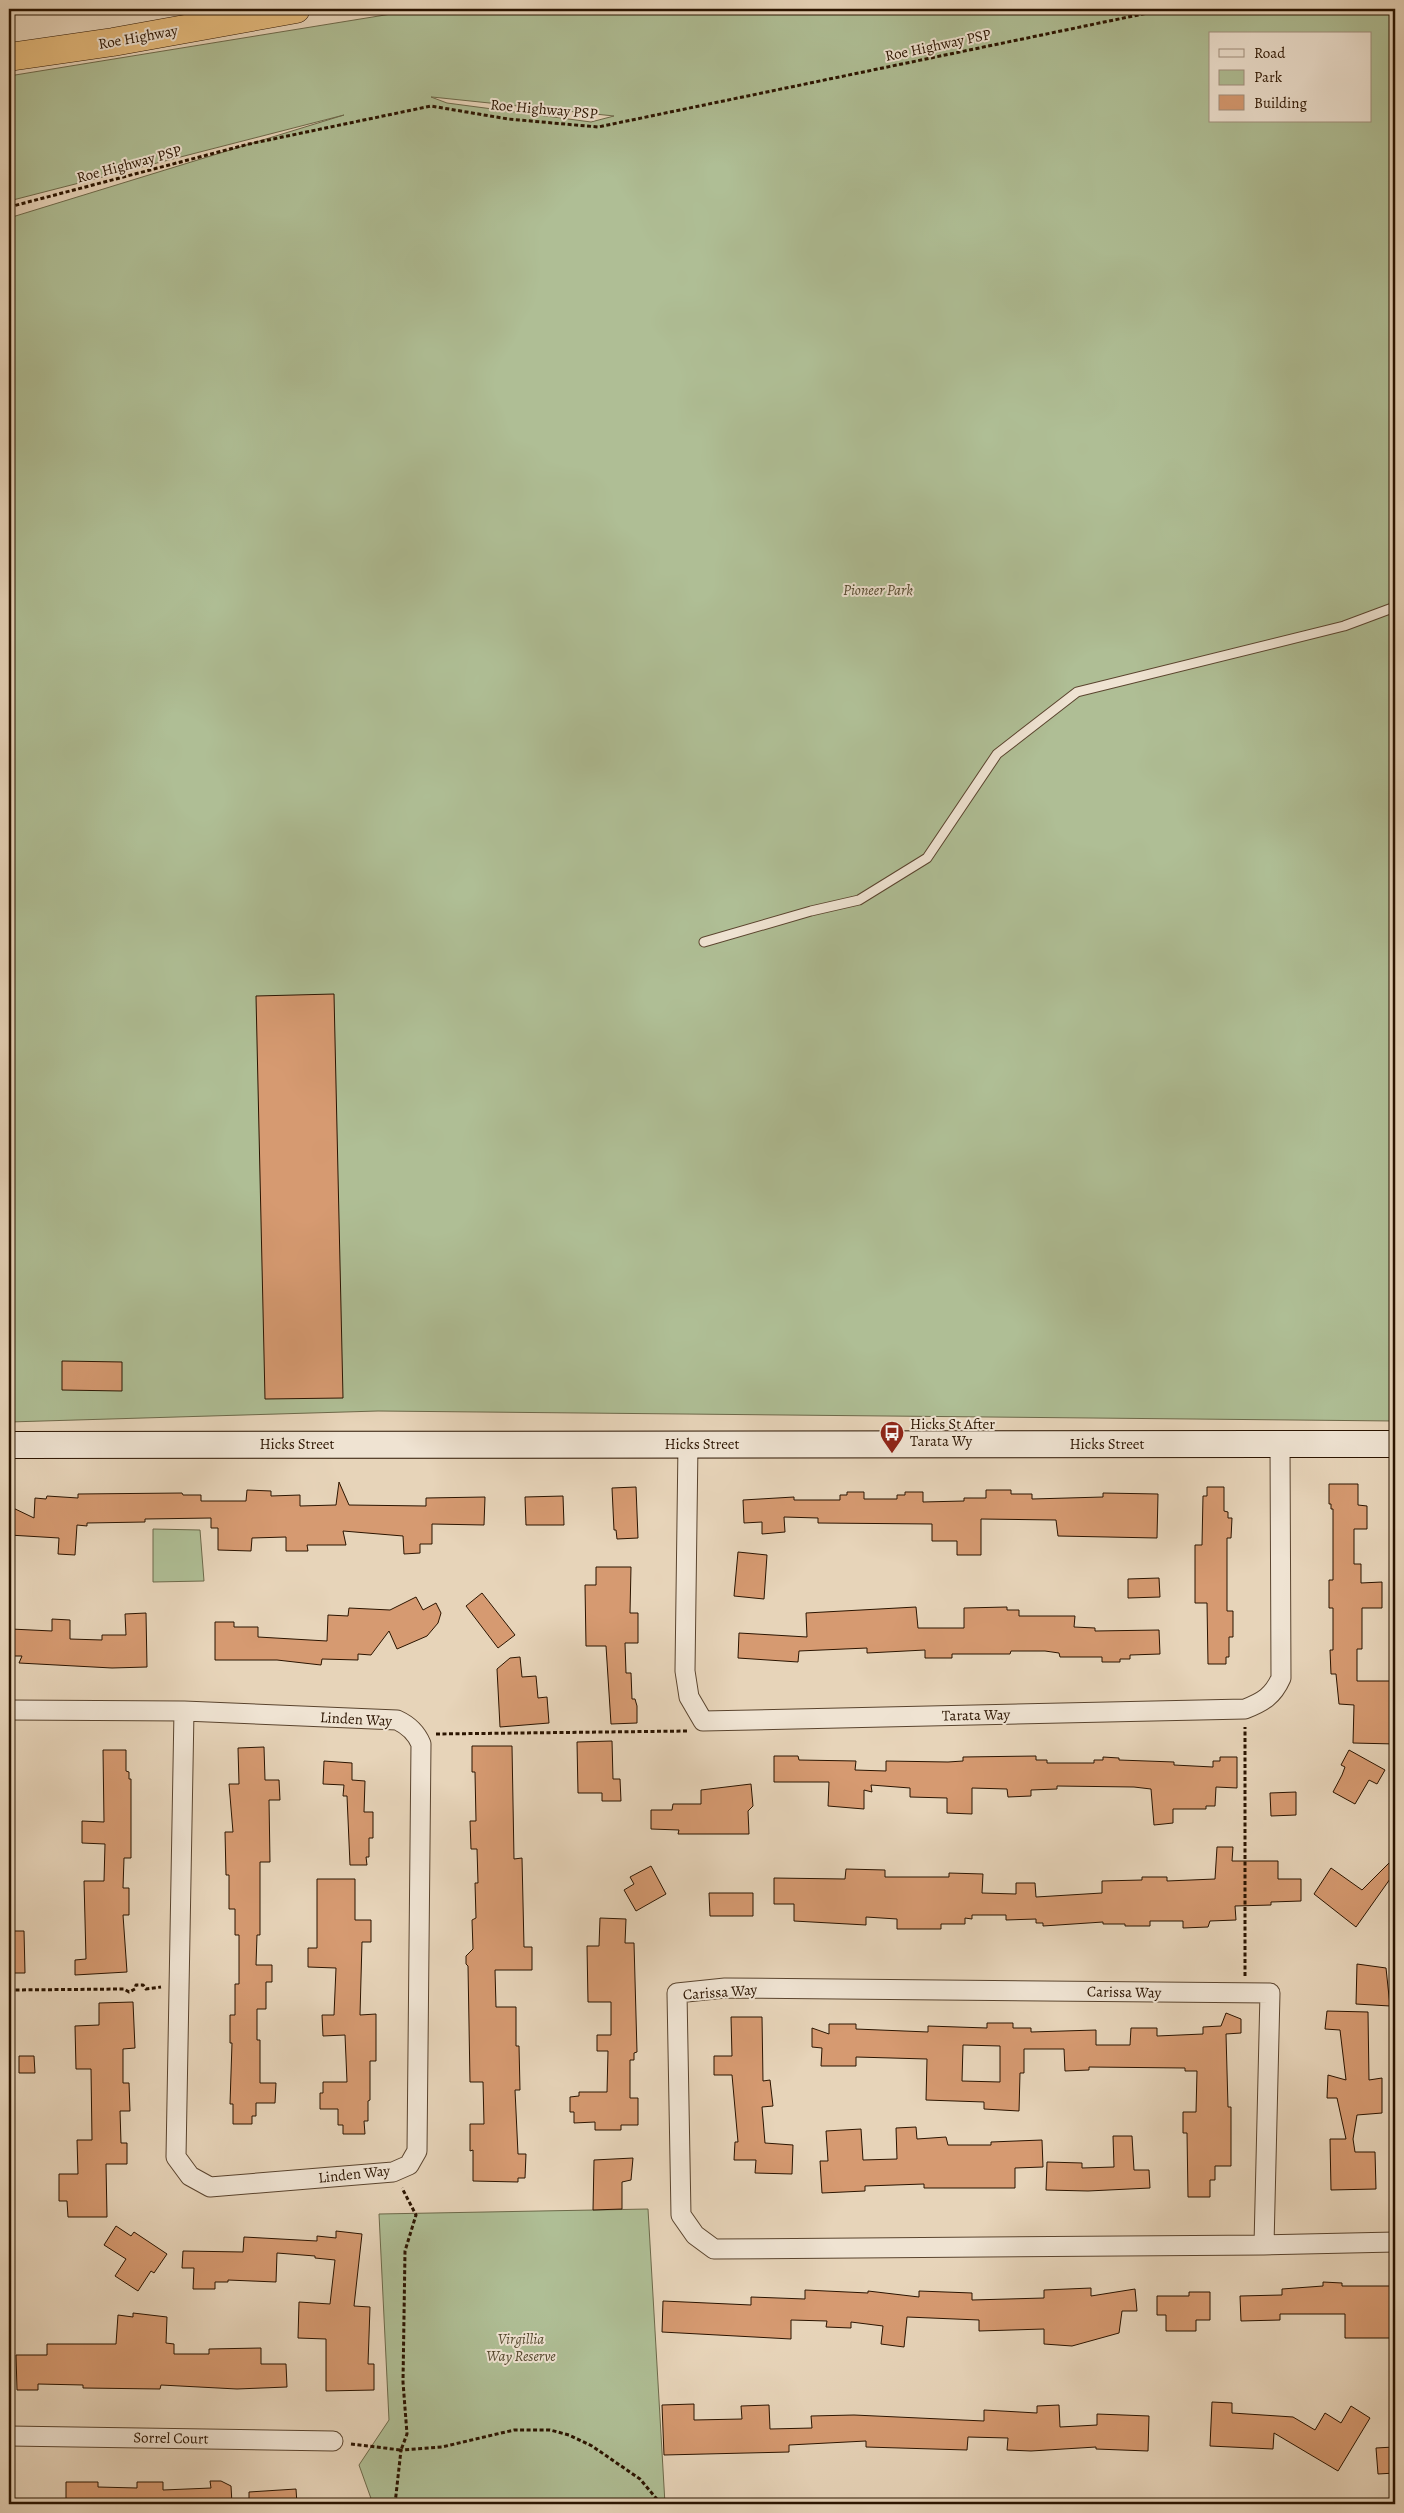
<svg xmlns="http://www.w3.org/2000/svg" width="1404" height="2513" viewBox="0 0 1404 2513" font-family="Alegreya,serif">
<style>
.green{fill:#afbe95;stroke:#6d694a;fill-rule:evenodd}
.building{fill:#d69a71;stroke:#2b1400;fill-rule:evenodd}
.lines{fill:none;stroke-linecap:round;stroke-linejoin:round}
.lane-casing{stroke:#5a442e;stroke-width:11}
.street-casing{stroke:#5a442e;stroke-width:21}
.secondary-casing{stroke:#2b1400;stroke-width:28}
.highway-casing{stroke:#2b1400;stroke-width:29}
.path{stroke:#2b1400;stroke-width:3;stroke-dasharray:4 2.5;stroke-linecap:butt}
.lane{stroke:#efe3d2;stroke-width:9}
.street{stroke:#efe3d2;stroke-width:19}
.secondary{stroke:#efe3d2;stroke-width:26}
.highway{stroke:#e4ba7c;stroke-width:28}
.labels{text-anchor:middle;stroke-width:4;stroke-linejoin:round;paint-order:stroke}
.street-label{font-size:15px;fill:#2b1400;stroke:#efe3d2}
.park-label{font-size:15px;font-style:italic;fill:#53472d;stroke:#efe3d2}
.poi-label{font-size:15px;fill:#2b1400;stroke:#efe3d2;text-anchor:start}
</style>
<rect width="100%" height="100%" fill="#e7d4b9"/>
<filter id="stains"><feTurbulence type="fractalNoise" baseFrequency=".004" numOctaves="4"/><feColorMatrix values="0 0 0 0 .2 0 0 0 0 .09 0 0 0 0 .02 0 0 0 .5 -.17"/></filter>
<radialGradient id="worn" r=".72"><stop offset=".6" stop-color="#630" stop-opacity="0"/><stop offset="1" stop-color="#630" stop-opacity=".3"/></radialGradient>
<g class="green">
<path d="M422,9H1395V1421L378,1411L9,1422V218L344,115L9,201V76ZM1210,34H1370V121H1210ZM431,97H432L614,116L591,122L447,103Z"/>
<path d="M153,1529L200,1530L204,1581L153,1582Z"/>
<path d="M648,2209L665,2504H373L359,2465L389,2420L379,2214Z"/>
</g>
<g class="building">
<path d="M334,994L343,1398L265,1399L256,996Z"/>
<path d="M62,1361L122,1362V1391L62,1390Z"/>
<path d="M339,1482L349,1505L426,1506V1498L485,1497L484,1525L432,1524V1544H420V1553L404,1554L403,1536L343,1531L346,1545H307L308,1551H286V1537L252,1538L251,1551L218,1550V1528H211V1518L145,1519V1522L87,1523V1526L77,1525L75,1555L58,1554L59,1538L9,1535V1506L34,1518L35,1498L46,1499L47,1496L78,1498V1494L182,1493L183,1495H201V1501H246L247,1490L271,1491V1496L300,1495V1506L336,1505Z"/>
<path d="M1329,1484H1358V1505L1367,1506V1529H1354V1564H1361V1583L1382,1582V1608H1362V1649H1357V1681H1395V1744L1353,1743L1354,1705L1339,1704L1336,1674H1331L1330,1650H1333V1608H1329V1580H1333V1509H1331V1504H1329Z"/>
<path d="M636,1487L638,1538L617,1539L616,1530H614L612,1488Z"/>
<path d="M1207,1487H1224V1511L1228,1512V1518H1232L1231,1538H1227V1611H1233V1637H1229V1657H1226V1664H1208L1207,1603H1195V1545H1202L1203,1496H1207Z"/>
<path d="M986,1490H1011V1494H1032V1499L1103,1497V1493L1158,1494L1157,1538L1058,1536L1056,1520L981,1519V1555H957V1541H932V1524L818,1523V1518L784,1517L785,1532L762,1534V1522L744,1523L743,1500L794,1497V1500H840V1495H847V1492H864V1499H897V1495H905V1492H923V1502L964,1501V1498H986Z"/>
<path d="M563,1496L564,1525H526L525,1497Z"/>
<path d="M738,1552L767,1555L764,1599L734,1596Z"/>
<path d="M596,1567H631L630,1613H638V1643H625L626,1673H631L632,1699H635L637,1706V1723L611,1724L606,1646H586L585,1585H596Z"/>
<path d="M1159,1578L1160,1597L1128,1598V1579Z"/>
<path d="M482,1593L515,1635L498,1648L466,1606Z"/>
<path d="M416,1597L423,1610L436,1603L441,1613L438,1623L427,1636L397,1649L389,1631L371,1655L358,1654V1660L322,1659L321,1665L277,1660H215V1622H234V1627H258V1637L327,1641L328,1615L348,1616L349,1608L390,1610Z"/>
<path d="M916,1607L918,1628H964V1608L1007,1607V1610H1019V1616H1075L1074,1627L1095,1628V1631L1159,1630L1160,1654L1130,1655V1659H1120V1662H1102V1657H1060L1059,1653L1045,1651H1011L1010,1654H952V1658H925V1650L867,1653V1648L799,1651L798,1662L738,1658L739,1633L807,1637L806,1613Z"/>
<path d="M146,1613L147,1667L112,1668L19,1663L22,1656H10L11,1629L52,1631V1619L70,1620V1639L102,1640V1635H126L125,1614Z"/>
<path d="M520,1657L522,1677L536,1676L538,1698L547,1697L549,1723L500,1727L497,1669L510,1658Z"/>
<path d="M612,1741L613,1779H620L621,1801H602V1793H578L577,1742Z"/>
<path d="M472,1746H512L514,1859L522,1858L524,1947H532V1970H495L496,2007H516V2046H519L520,2090H515L518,2154H526L525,2178H518V2182L473,2181V2150L470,2151V2124H484L483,2082H470L468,1966L466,1964V1956L473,1949L472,1920L476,1918L475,1883H478L477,1849H471L470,1821H476L475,1772H472Z"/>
<path d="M264,1747L265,1780H279L280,1800H269L270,1862H260V1935H257L256,1965H272V1982H266V2009H257V2040H260V2083H276L275,2103H256V2116H252V2124H233V2104H230L232,2043H230V2015H235V1984H239V1935H235V1909H229V1875H226L225,1832H233L229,1784H239L238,1748Z"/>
<path d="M103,1750H126V1771L129,1772V1779H131V1858H124L123,1888H129V1915H123L127,1972L75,1975V1960L86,1959L84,1881H104L105,1844L82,1843V1821L104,1822Z"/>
<path d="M1349,1750L1385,1770L1377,1784L1369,1780L1355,1804L1333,1792L1342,1775L1345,1767L1341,1765Z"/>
<path d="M774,1756H798L799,1760L856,1761L855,1770L886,1771V1761L948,1762L963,1761V1757L1036,1756V1760H1047V1763H1094V1760H1103V1757L1119,1758V1760L1174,1762V1765L1213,1767V1761H1220V1757H1237V1788L1216,1787L1215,1806H1206V1809H1173V1823L1154,1825L1151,1789L1134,1787L1057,1786V1789L1031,1790V1796L1008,1797L1007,1789L972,1788V1814L947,1813V1798L910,1797V1788L871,1785L872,1792L864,1790V1809L828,1806L829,1782H774Z"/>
<path d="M324,1761L352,1763V1780L365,1781L364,1812H373V1838H369V1857H366L367,1865H350L347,1796H343L344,1785L323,1784Z"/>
<path d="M751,1784L753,1806L748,1811L749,1834H678L679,1830L651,1829V1810H672L673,1804H701V1790Z"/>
<path d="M1296,1792V1815L1271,1816L1270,1793Z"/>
<path d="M1217,1847H1233L1232,1861H1278V1879H1301V1901L1271,1902V1905L1235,1906L1236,1920L1210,1921L1208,1927L1183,1928V1921H1150V1926H1125V1924H1103V1922L1043,1926V1923H1036V1919L1006,1920V1915H972V1919L965,1918V1924H941V1929H897V1919L866,1917V1925L794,1921V1904H774V1878L845,1879L846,1869L885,1870V1877H949V1873L983,1874L982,1893L1016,1894V1883H1035L1036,1897L1102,1893V1881L1142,1880V1877H1167V1881L1215,1879Z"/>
<path d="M1394,1858L1395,1872L1356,1927L1314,1894L1331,1868L1362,1890Z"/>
<path d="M651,1866L666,1894L636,1911L624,1890L634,1884L630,1877Z"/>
<path d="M317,1879H355V1920H371V1942H362L360,2015L376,2014V2061H370V2100L368,2101V2121H364L365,2134H343V2125H338V2109H320V2093H323V2082H347L345,2035L323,2036L322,2015H334L336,1968L308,1967V1948H317Z"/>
<path d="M709,1893H753V1916H710Z"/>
<path d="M600,1918L626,1919L625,1943H634L637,2052L634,2053V2060H630V2098H638V2125H621V2130H595V2122L574,2123V2112H570V2097L579,2096V2092H607L608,2051H597V2035H611V2002H588L587,1946H599Z"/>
<path d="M9,1931H24L25,1973H9Z"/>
<path d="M1357,1964L1386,1968L1390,2006L1356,2004Z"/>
<path d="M133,2002L135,2048L123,2049V2083H129L130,2111H120L121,2143H127V2164H106L107,2217H68L67,2201H59V2174H78L77,2140H92L91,2069H76L75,2026L99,2025V2003Z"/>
<path d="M1327,2011L1368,2012L1369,2080L1382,2078V2113L1357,2115L1353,2139L1355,2152H1375L1376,2189L1331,2190L1330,2139H1346L1337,2098H1327L1328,2075L1346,2080L1340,2030L1325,2029Z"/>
<path d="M1226,2013L1241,2019V2033L1226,2034L1228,2107H1231V2166H1215V2180H1210V2197H1188L1187,2133H1183V2112H1196L1197,2071H1185V2068L1089,2067V2070L1065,2071L1064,2049H1024V2073H1020L1019,2111L984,2109V2102L926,2100L927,2059L856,2057V2066H821L822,2048L812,2047V2028L829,2034V2024H856V2029L928,2032V2026L987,2028V2023H1013V2028H1031V2032L1096,2030V2045H1130L1131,2028H1157V2036L1203,2034V2027L1221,2026ZM963,2045L1000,2046V2082L962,2081Z"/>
<path d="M731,2017H762L763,2081L770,2080L773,2106L762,2107L765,2143L793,2145L792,2174L755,2173L756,2160H734L735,2142H738L732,2075H714V2056H732Z"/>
<path d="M19,2056H34L35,2073H19Z"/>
<path d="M916,2127L917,2139L946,2137L948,2145H991V2142L1042,2140L1043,2167L1015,2168V2188H924V2184L865,2186V2191L822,2193L820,2161H828L826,2131L861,2129L863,2160L897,2159L896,2128Z"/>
<path d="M1113,2136H1132L1134,2170H1149L1150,2188L1088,2191L1046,2190L1047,2162L1082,2163V2168L1114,2167Z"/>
<path d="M633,2158L631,2180L622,2182V2209L593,2210L594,2160Z"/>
<path d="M116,2226L131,2236L134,2232L167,2254L154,2273L151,2271L138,2291L115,2276L126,2259L104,2245Z"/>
<path d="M336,2231L362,2234L354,2306L370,2307L368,2364H374V2390L326,2391V2339L298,2338L299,2302L330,2304L335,2260L315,2258V2256L277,2253L276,2282L228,2280V2282H215V2289H193L194,2268H182L183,2251L243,2252L244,2237L317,2241V2236L336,2238Z"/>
<path d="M1323,2282L1342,2283V2286H1395V2338H1345V2314H1280V2320L1241,2321L1240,2296L1282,2295V2289L1323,2286Z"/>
<path d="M1091,2288V2296L1135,2289L1137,2311H1122L1119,2333L1072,2346L1044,2344V2329L979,2331V2320L907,2317L904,2347L881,2344L883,2326L851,2322V2328L826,2327L827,2321L791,2320V2339L662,2332L663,2301L751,2305V2297L805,2299V2290L868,2293V2291L919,2297V2291L972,2293V2300L1044,2298V2290Z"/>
<path d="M1189,2292H1210V2320H1196V2331H1166V2315H1157V2296H1189Z"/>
<path d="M133,2313L167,2317L166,2343L174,2344V2354H209V2349L261,2348V2364H286L287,2387L237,2389L161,2385L160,2389L83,2388V2385L38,2384V2390H17L16,2355H47V2344H116L118,2315L133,2317Z"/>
<path d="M1212,2402L1232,2403V2413L1293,2417L1315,2430L1325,2413L1341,2423L1351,2406L1370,2418L1338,2471L1274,2433L1273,2449L1210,2446Z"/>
<path d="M694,2404V2420L742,2419L741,2406L769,2405L770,2429L812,2428L811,2416L854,2415L984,2421V2410L1037,2413V2406L1059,2405L1060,2427L1097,2425V2414L1149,2416L1148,2451L1096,2449V2447L1031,2451L1007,2450L1008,2438L968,2437L967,2450L866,2447V2441L789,2445V2452L664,2455L662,2405Z"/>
<path d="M1394,2447L1395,2473L1378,2474L1376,2448Z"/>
<path d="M210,2481H221L231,2486L232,2504H66V2482H98V2487L137,2488V2482H163V2490L211,2488Z"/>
<path d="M296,2489L297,2504H249V2492Z"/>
</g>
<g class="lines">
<defs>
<path id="lane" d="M704,942L811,911L859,900L927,858L997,754L1077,692L1344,626L1395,607"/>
<g id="street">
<path d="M688,1444L685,1671L689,1697L703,1721L1245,1709C1263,1702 1273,1696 1281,1678L1280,1443"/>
<path d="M9,1710L184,1711L397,1720C408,1725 416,1732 421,1744L417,2151L409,2165L393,2172L210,2187L190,2176L176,2157L184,1711"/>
<path d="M1264,2245L1270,1993L725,1988L677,1993L681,2215L695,2235L714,2249L1264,2245L1395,2242"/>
<path d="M9,2436L333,2441"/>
</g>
<path id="secondary" d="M9,1445L1395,1444"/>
<path id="highway" d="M9,57L113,42L296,9"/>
</defs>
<use href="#lane" class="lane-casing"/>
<use href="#street" class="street-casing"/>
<use href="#secondary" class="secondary-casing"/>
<use href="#highway" class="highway-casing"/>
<g class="path">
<path d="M9,207L249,144L431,106L508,119L598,127L1167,9"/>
<path d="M436,1734L688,1731"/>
<path d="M1245,1976V1727"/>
<path d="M9,1990L124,1989L129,1992L135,1989L136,1985H143L146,1989L161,1987"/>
<path d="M351,2444L401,2450L407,2434L403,2382L405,2251L416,2215L402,2188"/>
<path d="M395,2504L401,2450L442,2447L514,2430H550L569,2435L592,2446L640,2479L661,2504"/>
</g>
<use href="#lane" class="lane"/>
<use href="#street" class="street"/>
<use href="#secondary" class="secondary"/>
<use href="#highway" class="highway"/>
</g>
<defs>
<symbol id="bus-pin" viewBox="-11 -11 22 30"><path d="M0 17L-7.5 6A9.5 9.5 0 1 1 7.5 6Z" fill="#8f2418" stroke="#efe3d2"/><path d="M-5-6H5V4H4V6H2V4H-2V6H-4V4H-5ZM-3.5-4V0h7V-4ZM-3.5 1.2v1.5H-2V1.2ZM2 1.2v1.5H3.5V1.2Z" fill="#fff"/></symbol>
</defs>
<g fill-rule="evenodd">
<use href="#bus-pin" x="878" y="1419" width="28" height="38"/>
</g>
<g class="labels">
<g class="street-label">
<text transform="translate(138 37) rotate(-10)" y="5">Roe Highway</text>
<text transform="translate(938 45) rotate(-12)" y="5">Roe Highway PSP</text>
<text transform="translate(544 109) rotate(5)" y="5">Roe Highway PSP</text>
<text transform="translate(129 164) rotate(-15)" y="5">Roe Highway PSP</text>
<text x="297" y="1449">Hicks Street</text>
<text x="702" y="1449">Hicks Street</text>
<text x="1107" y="1449">Hicks Street</text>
<text transform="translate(976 1715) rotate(-1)" y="5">Tarata Way</text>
<text transform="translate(356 1719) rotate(3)" y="5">Linden Way</text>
<text transform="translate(720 1992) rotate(-4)" y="5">Carissa Way</text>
<text transform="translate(1124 1992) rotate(1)" y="5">Carissa Way</text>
<text transform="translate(354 2174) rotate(-6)" y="5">Linden Way</text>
<text transform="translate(171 2438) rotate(1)" y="5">Sorrel Court</text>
</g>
<g class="park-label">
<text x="878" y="595">Pioneer Park</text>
<text x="521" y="2344">Virgillia<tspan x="521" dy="17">Way Reserve</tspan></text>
</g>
<g class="poi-label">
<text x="910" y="1429">Hicks St After<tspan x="910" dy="17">Tarata Wy</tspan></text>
</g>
</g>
<rect width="1404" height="2513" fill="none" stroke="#e7d4b9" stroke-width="30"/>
<rect x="10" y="10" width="1384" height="2493" fill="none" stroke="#2b1400" stroke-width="2.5"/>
<rect x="15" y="15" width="1374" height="2483" fill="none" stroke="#2b1400"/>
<rect x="1209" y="32" width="162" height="90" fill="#efe3d2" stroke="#a1907e"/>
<rect x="1219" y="49" width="25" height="8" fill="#efe3d2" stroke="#a1907e"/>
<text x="1254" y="58" font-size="15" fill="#2b1400">Road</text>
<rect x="1219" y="70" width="25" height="15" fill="#afbe95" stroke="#a1907e"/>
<text x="1254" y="82" font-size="15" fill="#2b1400">Park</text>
<rect x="1219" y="95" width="25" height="15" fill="#d69a71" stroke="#a1907e"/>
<text x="1254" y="108" font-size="15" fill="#2b1400">Building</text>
<rect width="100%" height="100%" filter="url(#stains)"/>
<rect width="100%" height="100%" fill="url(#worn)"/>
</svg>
